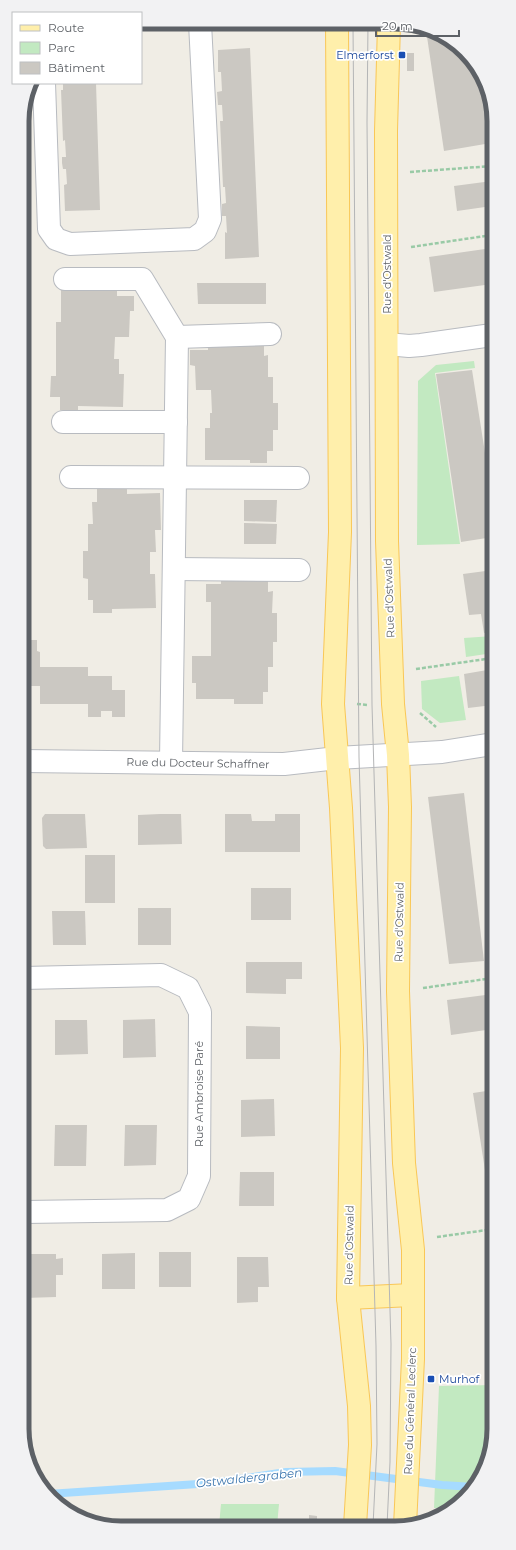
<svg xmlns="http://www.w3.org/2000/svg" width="516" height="1550" viewBox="0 0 516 1550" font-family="Montserrat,sans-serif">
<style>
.green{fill:#c2e9c1}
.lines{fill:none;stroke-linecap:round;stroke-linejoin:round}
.stream{stroke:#a6dbff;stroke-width:8}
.building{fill:#cbc8c2}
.minor-casing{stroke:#b8bbc0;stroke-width:24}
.major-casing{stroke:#f9c756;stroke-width:24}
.path{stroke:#99caa6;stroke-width:2.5;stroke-dasharray:4 2;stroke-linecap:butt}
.minor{stroke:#fff;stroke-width:22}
.major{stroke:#ffefab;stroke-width:22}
.tram{stroke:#b4b5b6;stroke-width:1}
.transit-dot{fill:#1a4fb4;stroke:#fff;stroke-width:1.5}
.labels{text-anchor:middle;stroke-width:3.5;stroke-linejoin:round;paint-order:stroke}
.transit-label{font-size:11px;fill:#164399;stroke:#fff;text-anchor:end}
.street-label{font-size:11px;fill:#5d6166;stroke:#fff}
.water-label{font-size:12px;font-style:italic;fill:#3a75ae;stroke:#fff}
.rim{fill:none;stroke:#5d6166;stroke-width:5}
</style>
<rect width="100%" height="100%" fill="#f0ede5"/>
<g class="green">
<path d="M474,361L475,368L435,373L460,544L417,545L418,381L436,365Z"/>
<path d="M493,636V653L466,657L464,638Z"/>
<path d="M459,676L466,720L440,723L422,709L421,681Z"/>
<path d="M494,1385C494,1425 497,1459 470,1493C465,1499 457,1504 451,1509L434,1508L439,1386Z"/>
<path d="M221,1504H279L277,1526H219Z"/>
</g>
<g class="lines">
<path class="stream" d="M48,1494L213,1483L286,1472L335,1471L442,1485L474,1487"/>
</g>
<g class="building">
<path d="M426,30L465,51L482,83L491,143L444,151Z"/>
<path d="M250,48L259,257L225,259V232L227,233L226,216H222V204L226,203L225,187H223L220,121H223L222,105H218L217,92L222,91L221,72H218V50Z"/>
<rect x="407" y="53" width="7" height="18"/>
<path d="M63,83H96L100,210L65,211L64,185L67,184L66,169H63L62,163V157H66L65,140L63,141L61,90H63Z"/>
<path d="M492,181V206L457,211L454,186Z"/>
<path d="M492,248V284L434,292L429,257Z"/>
<path d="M197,283H266V304H198Z"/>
<path d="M61,286L88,287V291H117V296H134V311H130L129,337H115L114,359H119V374H124L123,407L78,406V410H60V397H50L51,376H56V322H61Z"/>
<path d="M264,342V356L268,355V377H273V403H278V430H273V451H267V463H250V460H205V428H210V413H212L211,390H196L195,366L190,365V350H208V346Z"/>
<path d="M472,370L493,504V537L461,542L436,374Z"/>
<path d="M97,488H127V494L160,493L161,530H155L156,552H150V574H155L156,608L112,609V613H93V600H88V579L83,578V551H88V524H93L92,502H97Z"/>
<path d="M244,500H277L276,522L244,521Z"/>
<path d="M244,523L277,524L276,544H244Z"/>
<path d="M493,570V631L484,633L481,614L469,615L463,574Z"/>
<path d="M221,579H268V592L273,591L272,613H277V642H273V667H268V692H263V704H234V699H196V683H192V656H211V602H206V584H221Z"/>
<path d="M23,640H37V651L40,652V667H88V676H112V690H125V717H112V711H101V717H88V704H40V686H23Z"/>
<path d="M493,669V705L468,708L464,674Z"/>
<rect x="23" y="703" width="7" height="26"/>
<path d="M464,793L484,961L449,964L428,797Z"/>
<path d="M45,814H85L87,848L46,849L43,846L42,818Z"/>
<path d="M160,814H181L182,844L138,845V815Z"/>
<path d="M225,814H251L252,821H275V814H300V852H225Z"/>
<rect x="85" y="855" width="30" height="48"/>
<rect x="251" y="888" width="40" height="32"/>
<rect x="138" y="908" width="33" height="37"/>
<path d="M52,911H85L86,945H53Z"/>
<path d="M246,962H302V979H286V994L246,993Z"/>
<path d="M493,994V1029L451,1035L447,1000Z"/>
<path d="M155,1019L156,1057L123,1058V1020Z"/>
<path d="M55,1020H87L88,1054L55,1055Z"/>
<path d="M246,1026L280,1027V1059H246Z"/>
<path d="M493,1090L494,1222H493L473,1093Z"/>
<path d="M274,1099L275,1136L241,1137V1100Z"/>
<path d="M55,1125H87L86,1166H54Z"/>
<path d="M125,1125H157L156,1165L124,1166Z"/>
<path d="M240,1172H274V1206H239Z"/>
<rect x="159" y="1252" width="32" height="35"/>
<path d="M135,1253V1289H102V1254Z"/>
<path d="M24,1254H56V1259L63,1258V1275H56V1297L24,1298Z"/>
<path d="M237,1257H268L269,1287H258V1302L237,1303Z"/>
<path d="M309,1515L317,1516V1522L330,1524V1526H288V1521L303,1522V1520L309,1521Z"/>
<path d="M423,1517H437V1518L423,1523Z"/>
</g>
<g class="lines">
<defs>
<g id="minor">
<path d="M44,83L49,229L56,239L70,244L194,239L205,231L210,219L200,23"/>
<path d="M65,279H142L177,337L171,762"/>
<path d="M177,337L270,334"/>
<path d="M387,344L409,346L421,345L492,335"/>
<path d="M63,422H176"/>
<path d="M71,477L298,478"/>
<path d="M174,569L299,570"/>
<path d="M23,761L284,764L337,758L442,752L493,744"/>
<path d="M23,978L161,975L188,988L200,1012L199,1176L189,1199L167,1210L24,1212"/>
</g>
<g id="major">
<path d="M337,23L340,532L333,704L341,808L352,1048L348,1298L359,1406L360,1445L355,1526"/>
<path d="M389,24L386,131L387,541L393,704L398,755L400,807L398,991L404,1163L413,1250V1359L405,1526"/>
<path d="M348,1298L412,1295"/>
</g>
</defs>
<use href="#minor" class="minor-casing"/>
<use href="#major" class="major-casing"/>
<g class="path">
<path d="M410,172L492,166"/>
<path d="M411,247L492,235"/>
<path d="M416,669L493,658"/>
<path d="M357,704L368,705"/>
<path d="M420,713L436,727"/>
<path d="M423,988L493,978"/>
<path d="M437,1237L494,1229"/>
</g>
<use href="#minor" class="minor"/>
<use href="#major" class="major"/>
<g class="tram">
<path d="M353,24L359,757L376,1346L377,1444L373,1526"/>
<path d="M368,24L367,122L372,705L391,1344L390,1462L387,1526"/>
</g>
</g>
<g class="transit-dot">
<rect x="398" y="51" width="8" height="8" rx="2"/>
<rect x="427" y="1375" width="8" height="8" rx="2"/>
</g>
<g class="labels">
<g class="transit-label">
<text x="394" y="59">Elmerforst</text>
<text x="439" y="1383" text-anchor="start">Murhof</text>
</g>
<g class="street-label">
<text transform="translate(387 274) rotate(-90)" y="4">Rue d'Ostwald</text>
<text transform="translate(389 598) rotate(-92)" y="4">Rue d'Ostwald</text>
<text transform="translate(198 763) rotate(1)" y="4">Rue du Docteur Schaffner</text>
<text transform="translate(399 922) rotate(-89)" y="4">Rue d'Ostwald</text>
<text transform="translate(199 1094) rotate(-90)" y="4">Rue Ambroise Paré</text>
<text transform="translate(349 1245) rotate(-89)" y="4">Rue d'Ostwald</text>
<text transform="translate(410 1411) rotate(-88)" y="4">Rue du Général Leclerc</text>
</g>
<g class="water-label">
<text transform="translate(249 1478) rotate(-6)" y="4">Ostwaldergraben</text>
</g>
</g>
<path d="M0 0H516V1550H0ZM121 29H395A92 92 0 0 1 487 121V1429A92 92 0 0 1 395 1521H121A92 92 0 0 1 29 1429V121A92 92 0 0 1 121 29Z" fill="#f2f2f3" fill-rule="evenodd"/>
<path class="rim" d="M121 29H395A92 92 0 0 1 487 121V1429A92 92 0 0 1 395 1521H121A92 92 0 0 1 29 1429V121A92 92 0 0 1 121 29Z"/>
<rect x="12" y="12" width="130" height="72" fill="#ffffff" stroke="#bec0c2"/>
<rect x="20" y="25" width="20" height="6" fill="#ffefab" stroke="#bec0c2"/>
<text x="48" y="32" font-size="12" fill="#5d6166">Route</text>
<rect x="20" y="42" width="20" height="12" fill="#c2e9c1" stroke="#bec0c2"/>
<text x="48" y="52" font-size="12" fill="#5d6166">Parc</text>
<rect x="20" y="62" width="20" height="12" fill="#cbc8c2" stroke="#bec0c2"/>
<text x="48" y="72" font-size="12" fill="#5d6166">Bâtiment</text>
<path d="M376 30v6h83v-6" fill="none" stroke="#5d6166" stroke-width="2"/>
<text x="382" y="30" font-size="12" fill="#5d6166" stroke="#ffffff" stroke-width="3" paint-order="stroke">20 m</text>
</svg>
